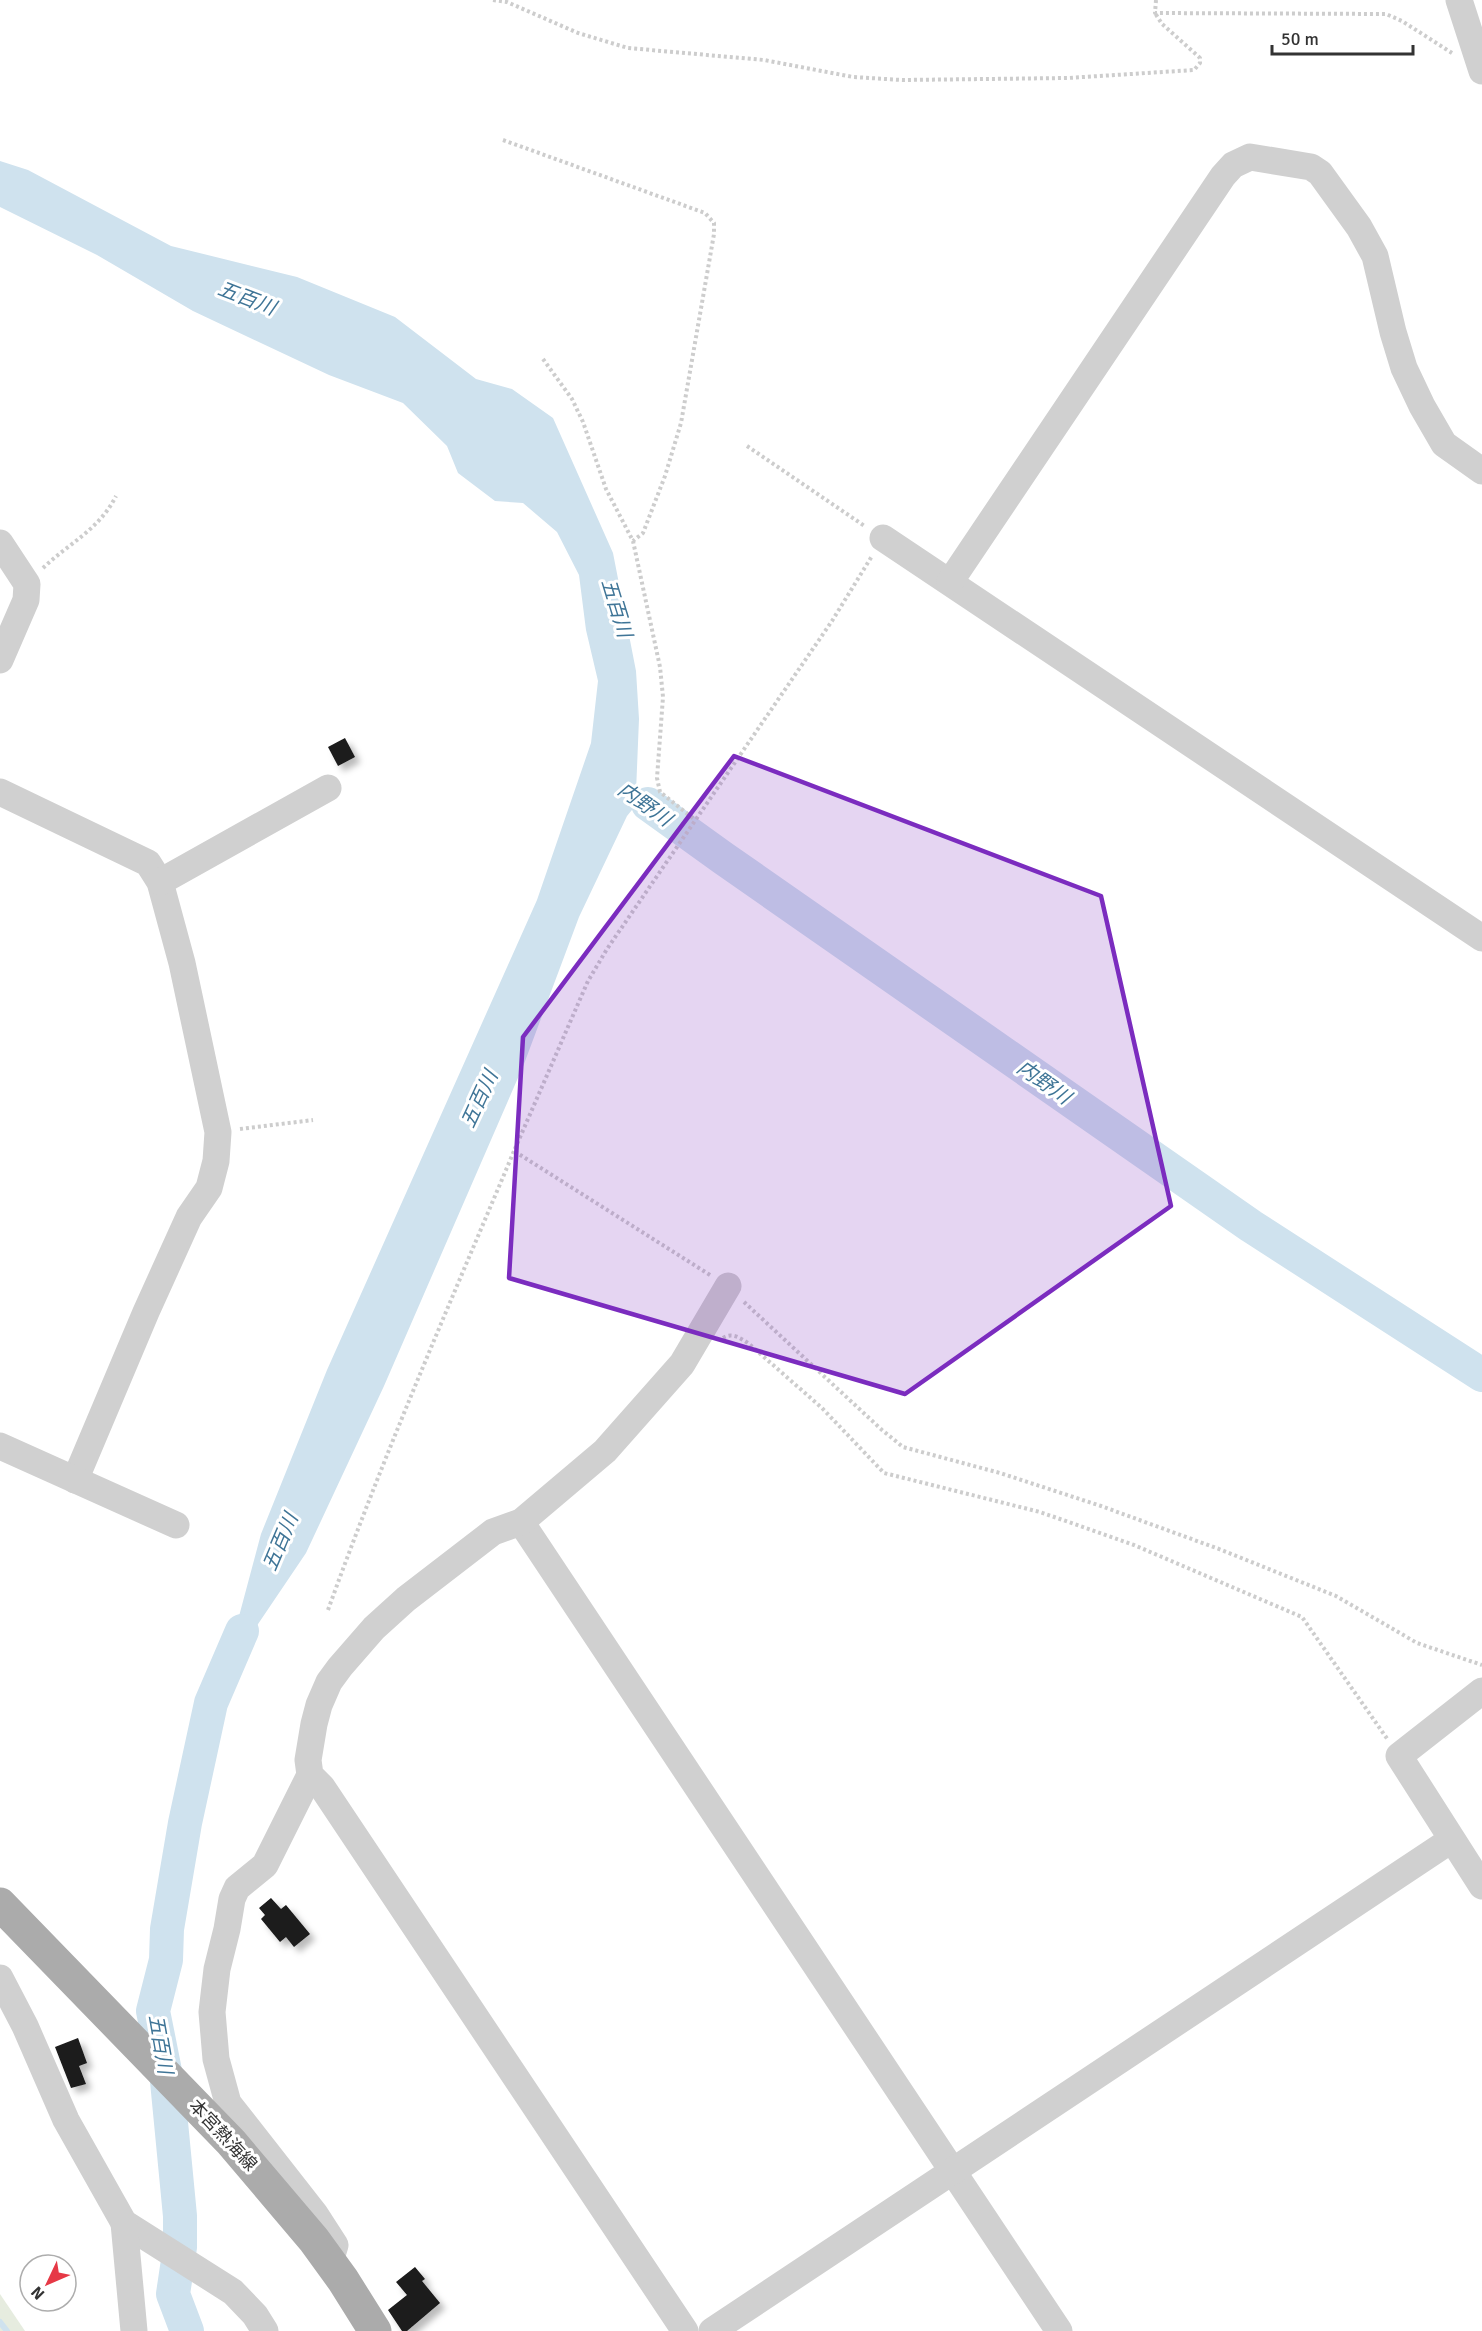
<svg xmlns="http://www.w3.org/2000/svg" width="1482" height="2331" viewBox="0 0 1482 2331" font-family="Signika,'Noto Sans JP',sans-serif">
<style>
.green{fill:#e6ecdf}
.water{fill:#cfe2ee}
.lines{fill:none;stroke-linecap:round;stroke-linejoin:round}
.stream{stroke:#cfe2ee;stroke-width:6}
.river{stroke:#cfe2ee;stroke-width:34}
.building{fill:#1a1a1a;filter:url(#shadow)}
.path{stroke:#cdcdcd;stroke-width:4;stroke-dasharray:3 3;stroke-linecap:butt}
.minor{stroke:#d0d0d0;stroke-width:27}
.major{stroke:#ababab;stroke-width:33}
.marked{fill:#7b2cbf;fill-opacity:0.2;stroke:#7b2cbf;stroke-width:4.5;stroke-linejoin:round}
.labels{text-anchor:middle;stroke-width:6;stroke-linejoin:round;paint-order:stroke}
.street-label{font-size:18px;fill:#333;stroke:#fff}
.water-label{font-size:20px;font-style:italic;fill:#3f7597;stroke:#fff}
</style>
<defs>
<filter id="shadow"><feDropShadow dx="5.5" dy="5.5" stdDeviation="3" flood-color="#0004"/></filter>
</defs>
<rect width="100%" height="100%" fill="#fff"/>
<path class="green" d="M0,2294L25,2331H0Z"/>
<path class="water" d="M0,161L28,170L171,246L297,277L395,317L476,379L512,389L553,418L613,553L636,671L639,719L636,792L686,828L683,833L636,805L627,816L579,917L524,1064L384,1386L306,1553L223,1676L261,1534L327,1370L537,900L591,743L598,681L586,630L579,575L557,532L523,503L495,501L458,473L447,446L403,403L329,375L193,311L97,255L0,207Z"/>
<g class="lines">
<path class="stream" d="M0,2322L7,2331"/>
<g class="river">
<path d="M648,804L723,858L1251,1226L1482,1375"/>
<path d="M187,2331L173,2294L180,2247V2216L167,2081L153,2011L166,1960L167,1929L185,1823L211,1703L242,1631"/>
</g>
</g>
<g class="building">
<path d="M345,738L355,757L338,766L328,747Z"/>
<path d="M271,1898L281,1909L286,1905L310,1934L294,1947L286,1937L280,1942L261,1919L265,1915L259,1908Z"/>
<path d="M78,2038L87,2063L79,2066L86,2084L71,2088L55,2047Z"/>
<path d="M415,2267L425,2279L422,2281L440,2303L407,2331H402L388,2310L407,2295L396,2282Z"/>
</g>
<g class="lines">
<g class="path">
<path d="M493,0L507,2L578,33L628,48L764,60L853,77L902,80L1068,78L1194,70L1200,63V58L1162,24L1155,13"/>
<path d="M1156,0L1155,13L1386,14L1402,21L1452,53"/>
<path d="M503,140L705,213L714,223V234L681,423L665,476L643,533L633,541"/>
<path d="M543,359L572,399L583,422L606,489L633,541L660,667L663,697L657,778L660,792L694,819"/>
<path d="M747,446L866,527"/>
<path d="M43,568C69,543 99,530 116,496"/>
<path d="M240,1129L313,1120"/>
<path d="M710,1275L514,1151L588,981L607,949L832,621L872,556"/>
<path d="M744,1302L882,1430L903,1447L1000,1473L1101,1506L1219,1549L1336,1596L1417,1643L1482,1665"/>
<path d="M723,1338C732,1332 740,1338 748,1343L822,1408L884,1473L1040,1512L1134,1545L1302,1617L1388,1740"/>
<path d="M328,1610C384,1454 450,1303 514,1151"/>
</g>
<g class="minor">
<path d="M1459,0L1482,71"/>
<path d="M883,538L1482,938"/>
<path d="M0,543L27,584L26,600L0,660"/>
<path d="M950,582L1223,176L1233,165L1250,157L1311,167L1320,173L1359,227L1375,256L1393,332L1404,368L1422,406L1444,444L1482,471"/>
<path d="M0,792L148,863L160,882L182,963L218,1132L216,1161L209,1188L189,1217L146,1312L75,1480"/>
<path d="M160,882L328,788"/>
<path d="M0,1446L176,1525"/>
<path d="M521,1522L1059,2331"/>
<path d="M1482,1691L1399,1756L1482,1886"/>
<path d="M310,1775L265,1865L237,1888L232,1899L227,1929L217,1969L212,2012L216,2059L228,2103L315,2214L335,2245L332,2255"/>
<path d="M0,1978L25,2026L66,2120L124,2223L233,2292L255,2315L265,2331"/>
<path d="M124,2223L134,2331"/>
<path d="M685,2331L322,1787L310,1775L308,1760L314,1724L319,1705L329,1682L340,1667L374,1628L406,1599L493,1532L521,1522L605,1451L682,1364L728,1286"/>
<path d="M712,2331L1451,1840"/>
</g>
<path class="major" d="M0,1904L231,2142L314,2240L343,2280L375,2331"/>
</g>
<path class="marked" d="M734,756L1101,896L1171,1206L905,1394L509,1278L523,1037Z"/>
<g class="labels">
<g class="street-label">
<text transform="translate(223 2135) rotate(47)" y="6">本宮熱海線</text>
</g>
<g class="water-label">
<text transform="translate(247 298) rotate(21)" y="7">五百川</text>
<text transform="translate(617 608) rotate(73)" y="7">五百川</text>
<text transform="translate(645 804) rotate(35)" y="7">内野川</text>
<text transform="translate(1044 1082) rotate(35)" y="7">内野川</text>
<text transform="translate(479 1099) rotate(-65)" y="7">五百川</text>
<text transform="translate(280 1542) rotate(-67)" y="7">五百川</text>
<text transform="translate(161 2044) rotate(80)" y="7">五百川</text>
</g>
</g>
<g transform="translate(48 2283) rotate(226)"><circle r="28" fill="#ffffff" stroke="#adadad" stroke-width="1.5"/>
<path d="M0-4.5L10 22L0 15L-10 22Z" fill="#e63946"/>
<text y="-9" font-size="16" font-weight="bold" text-anchor="middle" fill="#333333">N</text>
</g>
<path d="M1272 45v9h141v-9" fill="none" stroke="#333333" stroke-width="3"/>
<text x="1281" y="45" font-size="18" fill="#333333" stroke="#ffffff" stroke-width="4.5" paint-order="stroke">50 m</text>
</svg>
